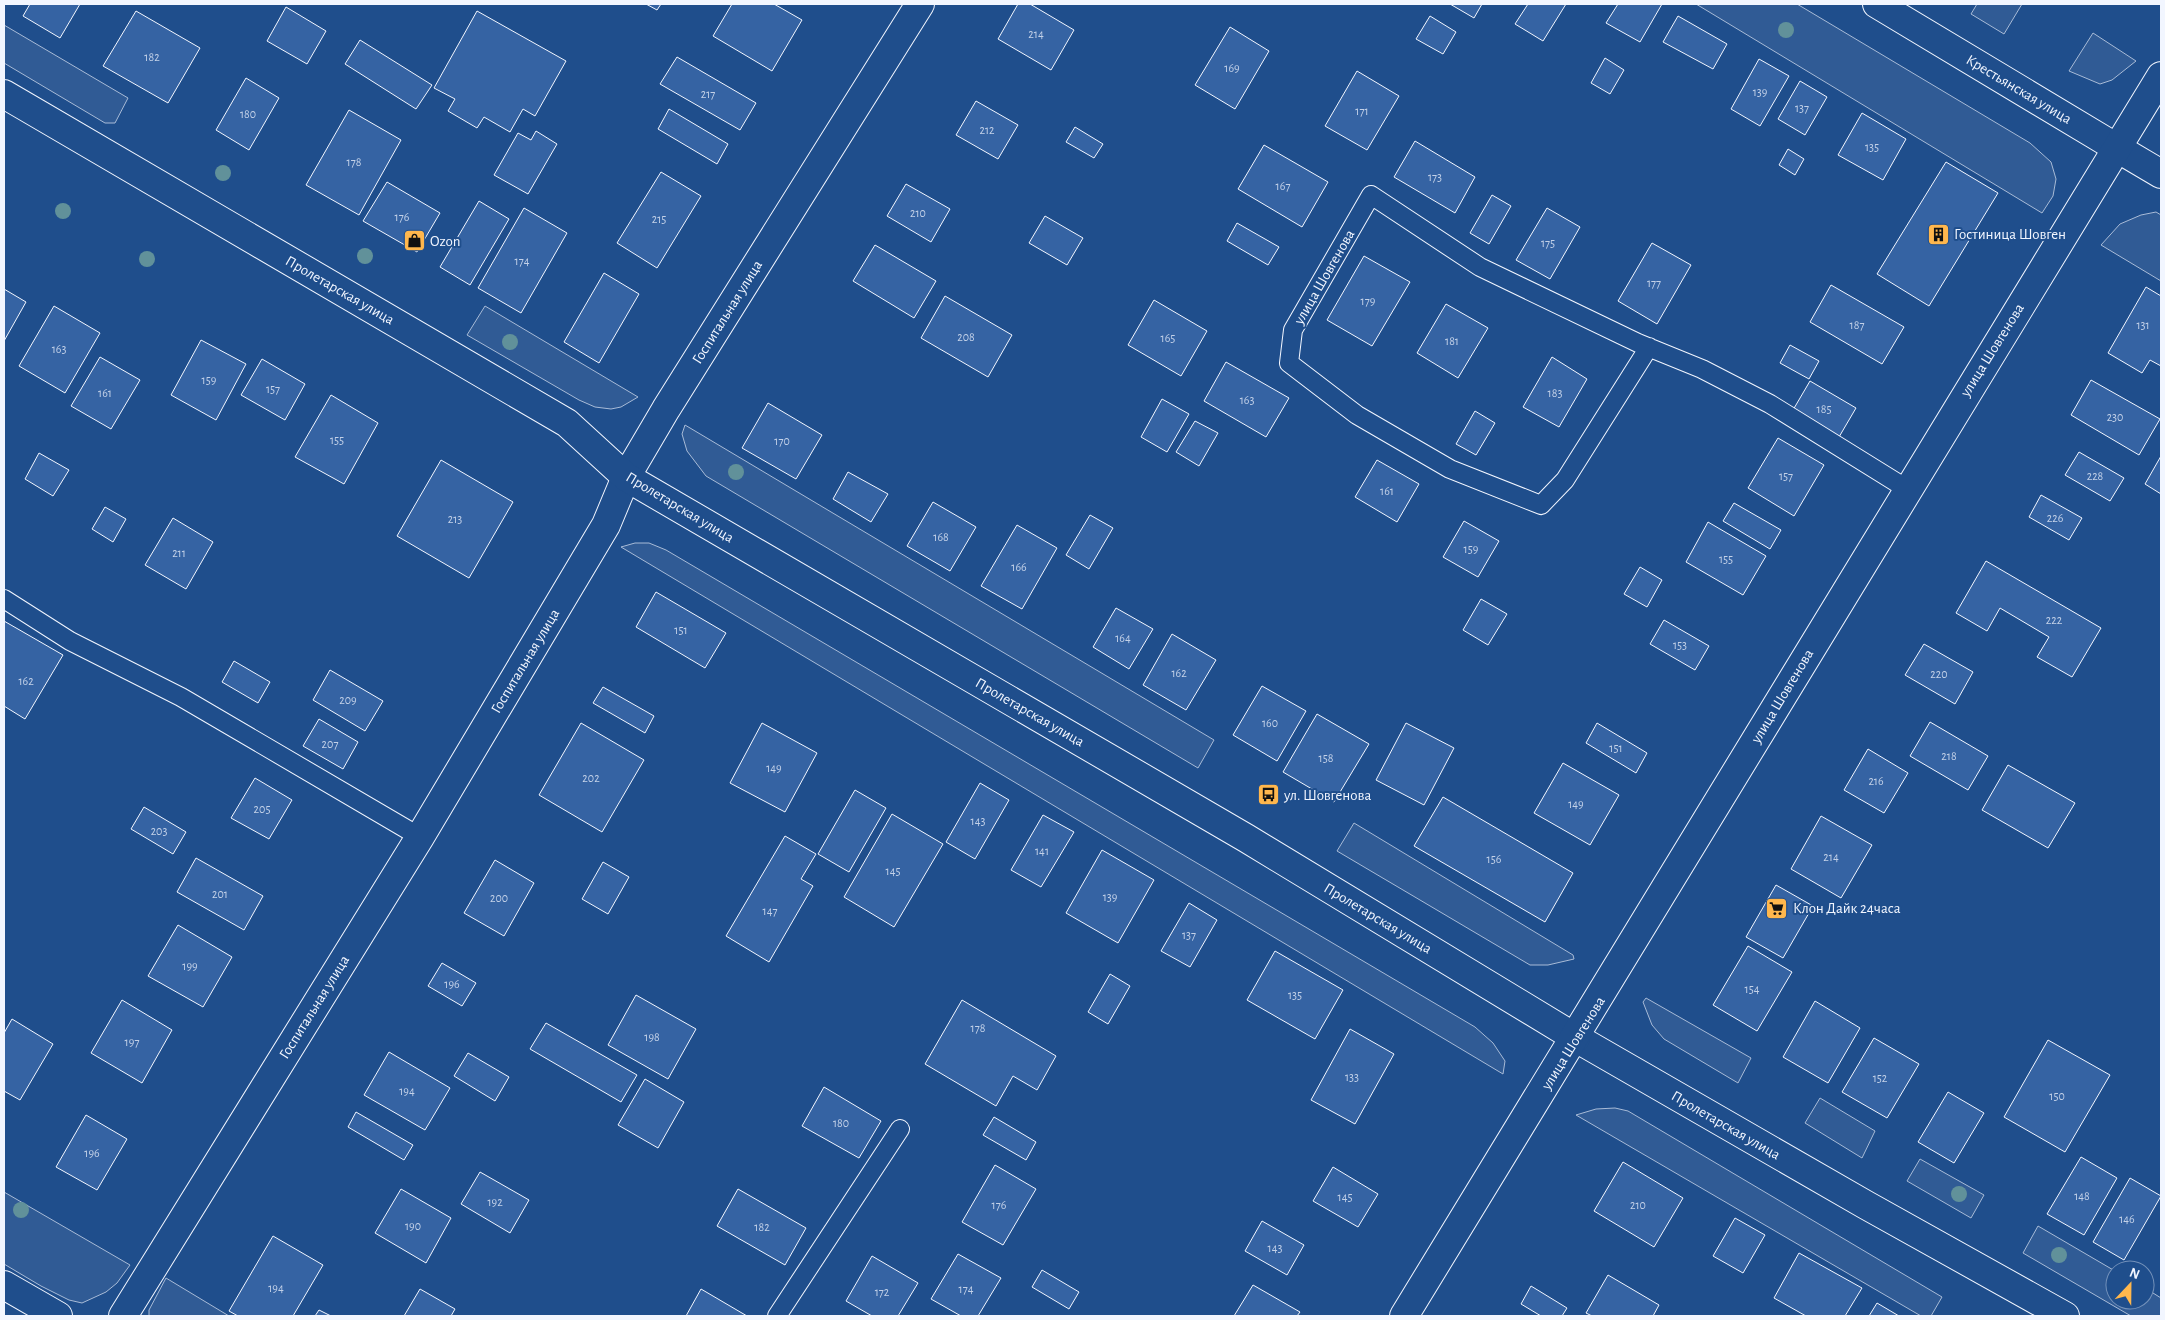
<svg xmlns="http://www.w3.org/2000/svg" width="2165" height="1320" viewBox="0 0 2165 1320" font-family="'Alegreya Sans',sans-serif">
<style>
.built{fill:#305b95;stroke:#a8bbd7}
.building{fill:#3563a3;stroke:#f2f6ff}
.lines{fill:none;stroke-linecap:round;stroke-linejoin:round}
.service-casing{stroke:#f2f6ff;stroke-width:20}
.minor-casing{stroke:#f2f6ff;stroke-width:30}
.tertiary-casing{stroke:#f2f6ff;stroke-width:30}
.secondary-casing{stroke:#f2f6ff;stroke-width:30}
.service{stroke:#1f4e8c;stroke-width:18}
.minor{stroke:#1f4e8c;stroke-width:28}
.tertiary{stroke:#1f4e8c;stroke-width:28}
.secondary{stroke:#1f4e8c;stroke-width:28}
.tree{fill:#61919a}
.labels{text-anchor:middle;stroke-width:4;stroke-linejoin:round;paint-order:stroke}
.number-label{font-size:12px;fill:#c3d1e8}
.street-label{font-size:15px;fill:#f2f6ff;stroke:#1f4e8c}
.poi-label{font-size:15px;fill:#f2f6ff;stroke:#1f4e8c;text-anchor:start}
</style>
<rect width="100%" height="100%" fill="#1f4e8c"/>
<g class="built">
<path d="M1696,4H1797L2030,143L2051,162L2056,179L2053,196L2042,213Z"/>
<path d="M1977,4H2022L2004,34L1971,14Z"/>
<path d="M4,25L128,98L115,123H105L4,63Z"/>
<path d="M2093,33L2136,61L2112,80L2100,84L2069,71Z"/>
<path d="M2156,212L2161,215V281L2101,245L2120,224L2141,215Z"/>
<path d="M485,306L638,397L621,407L611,409L595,407L579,400L467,335Z"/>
<path d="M685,425L1214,740L1198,768L706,476L687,451L682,434Z"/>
<path d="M635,543H649L666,550L1475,1027L1493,1043L1505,1061L1503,1074L621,547Z"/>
<path d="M1354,823L1573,955L1574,959L1548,965H1530L1337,851Z"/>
<path d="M1646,998L1751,1058L1738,1083L1664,1039L1652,1025L1643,1002Z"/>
<path d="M1820,1098L1875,1131L1862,1158L1805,1123Z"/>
<path d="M1615,1108L1628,1111L1942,1297L1931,1316H1921L1576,1115L1596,1109Z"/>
<path d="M1920,1159L1984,1195L1971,1218L1907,1181Z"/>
<path d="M4,1192L130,1265L117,1283L106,1292L82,1303L69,1300L41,1286L4,1264Z"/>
<path d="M2038,1226L2115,1271V1300H2145V1288L2161,1298V1316H2131L2023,1253Z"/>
<path d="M166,1278L229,1316H230H149V1310Z"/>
</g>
<g class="building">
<path d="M30,4H80L60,38L23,16Z"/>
<path d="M646,4H661L657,10Z"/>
<path d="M732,4H774L802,20L772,71L713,36Z"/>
<path d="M1018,4H1030L1074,30L1051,70L998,39Z"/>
<path d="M1450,4H1482L1474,18Z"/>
<path d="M1528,4H1566L1543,41L1515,24Z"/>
<path d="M1618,4H1662L1640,42L1606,23Z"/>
<path d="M286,7L326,31L307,64L267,41Z"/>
<path d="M136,11L200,48L168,103L103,66Z"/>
<path d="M477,11L566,61L535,116L523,109L510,132L484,117L477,128L448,111L455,99L434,88Z"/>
<path d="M1430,16L1456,32L1443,54L1416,39Z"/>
<path d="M1678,16L1727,44L1713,69L1663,42Z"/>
<path d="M1230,27L1269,51L1235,109L1195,85Z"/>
<path d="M360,40L432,85L416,109L345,64Z"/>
<path d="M677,57L756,103L740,130L660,84Z"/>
<path d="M1605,58L1624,70L1610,94L1591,83Z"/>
<path d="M1759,59L1789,76L1760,126L1731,109Z"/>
<path d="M1357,71L1399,96L1367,150L1325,126Z"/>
<path d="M246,78L279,98L249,150L216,130Z"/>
<path d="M1800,81L1827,97L1805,135L1778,119Z"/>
<path d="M976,101L1018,125L998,159L956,135Z"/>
<path d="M669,109L728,144L717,164L658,129Z"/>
<path d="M349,110L401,140L359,215L306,185Z"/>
<path d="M1862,113L1906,139L1883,180L1838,155Z"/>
<path d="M1075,127L1103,144L1094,158L1066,142Z"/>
<path d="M536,131L557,144L528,194L494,175L518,133L531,140Z"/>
<path d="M1415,141L1475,177L1455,213L1394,177Z"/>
<path d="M1264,145L1328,182L1302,227L1238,189Z"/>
<path d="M1788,149L1804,159L1795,175L1779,165Z"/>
<path d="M1946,162L1998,193L1929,306L1877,274Z"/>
<path d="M661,172L701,196L657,268L617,243Z"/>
<path d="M387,182L440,213L417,252L363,221Z"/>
<path d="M906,184L950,209L931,242L887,216Z"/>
<path d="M1492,195L1511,206L1489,244L1470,233Z"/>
<path d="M479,201L509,219L470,285L440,267Z"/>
<path d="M524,208L567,233L521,313L478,288Z"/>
<path d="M1547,208L1580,227L1550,279L1516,260Z"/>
<path d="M1045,216L1083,238L1067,265L1029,243Z"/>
<path d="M1237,223L1279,247L1268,265L1227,241Z"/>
<path d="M1652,243L1691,265L1657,324L1618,301Z"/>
<path d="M875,245L936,281L914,318L853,281Z"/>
<path d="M1364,256L1410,282L1372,346L1327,320Z"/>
<path d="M604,273L639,294L599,363L564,342Z"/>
<path d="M1831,285L1904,327L1882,364L1810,322Z"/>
<path d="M2146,287L2161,296V366L2150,360L2142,373L2108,353Z"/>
<path d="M4,289L26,302L4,341Z"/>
<path d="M945,296L1012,335L988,377L921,338Z"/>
<path d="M1154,300L1207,331L1181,376L1128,345Z"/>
<path d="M1446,304L1488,328L1458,378L1417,353Z"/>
<path d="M54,306L100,333L65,393L19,366Z"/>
<path d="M201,340L246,364L216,420L171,395Z"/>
<path d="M1790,345L1819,361L1809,379L1780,363Z"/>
<path d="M100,357L140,380L111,429L71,406Z"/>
<path d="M1552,357L1587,379L1559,427L1523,407Z"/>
<path d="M262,359L305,384L285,420L241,395Z"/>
<path d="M1226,362L1289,398L1266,437L1204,401Z"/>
<path d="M2091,380L2160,419L2139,455L2071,415Z"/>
<path d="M1810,381L1856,408L1839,437L1793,410Z"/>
<path d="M331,395L378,423L344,484L295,457Z"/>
<path d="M1162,399L1189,414L1167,452L1141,437Z"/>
<path d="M768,403L822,435L796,479L742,448Z"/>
<path d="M1475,411L1495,423L1476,455L1456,444Z"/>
<path d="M1195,421L1218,433L1199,466L1176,452Z"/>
<path d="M1778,438L1824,465L1794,516L1748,488Z"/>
<path d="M2079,452L2124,478L2110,501L2065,475Z"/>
<path d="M39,453L69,470L53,496L25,479Z"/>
<path d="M2161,456V494L2145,484Z"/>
<path d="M441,460L513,502L469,578L397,536Z"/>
<path d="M1377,460L1419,484L1397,522L1355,497Z"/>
<path d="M848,472L888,494L871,522L833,499Z"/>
<path d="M2041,495L2082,518L2069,540L2029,517Z"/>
<path d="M933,502L976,527L950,571L907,546Z"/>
<path d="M1734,503L1781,530L1770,549L1723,521Z"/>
<path d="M105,507L126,519L113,542L92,529Z"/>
<path d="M1090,515L1113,528L1089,569L1066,555Z"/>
<path d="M173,518L213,542L186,589L145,565Z"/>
<path d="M1464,521L1499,541L1478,577L1443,557Z"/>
<path d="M1708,522L1766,556L1743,595L1686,562Z"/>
<path d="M1017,525L1057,548L1022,609L981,586Z"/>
<path d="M1986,561L2101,628L2072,677L2037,657L2049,637L2000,608L1987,631L1956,613Z"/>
<path d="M1640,567L1662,580L1647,607L1624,594Z"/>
<path d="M656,592L726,633L705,668L636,627Z"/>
<path d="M1481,599L1507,614L1488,645L1463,630Z"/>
<path d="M1116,608L1153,629L1129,669L1093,647Z"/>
<path d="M1664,620L1709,646L1695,670L1650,644Z"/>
<path d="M4,621L63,655L25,719L4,706Z"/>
<path d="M1172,634L1216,660L1186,710L1143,685Z"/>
<path d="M1924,644L1973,672L1955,704L1905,675Z"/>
<path d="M234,661L270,682L258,703L222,682Z"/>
<path d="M330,670L383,701L365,731L313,700Z"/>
<path d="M1262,686L1306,711L1277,761L1233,735Z"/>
<path d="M603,687L654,716L645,733L593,703Z"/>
<path d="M1317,714L1369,744L1334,802L1283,772Z"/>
<path d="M319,719L358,742L343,769L303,746Z"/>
<path d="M1930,722L1988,756L1968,790L1910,756Z"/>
<path d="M581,723L644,760L602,832L539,795Z"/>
<path d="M762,723L817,753L785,812L730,783Z"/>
<path d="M1406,723L1454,748L1424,805L1376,780Z"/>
<path d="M1597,723L1647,753L1636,773L1586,743Z"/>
<path d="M1868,749L1908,773L1884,813L1844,790Z"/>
<path d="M1563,763L1619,795L1590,845L1534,813Z"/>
<path d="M2008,765L2075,803L2048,848L1982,810Z"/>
<path d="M255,778L292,800L269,839L231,818Z"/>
<path d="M980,783L1009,800L975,859L946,842Z"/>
<path d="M855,790L886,808L849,872L818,854Z"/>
<path d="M1443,797L1573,873L1545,922L1414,846Z"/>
<path d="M144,807L186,832L173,854L131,829Z"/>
<path d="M892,814L943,844L894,927L844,897Z"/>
<path d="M1043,815L1074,832L1041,887L1011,870Z"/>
<path d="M1821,816L1872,845L1841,898L1791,869Z"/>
<path d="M785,836L816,854L801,879L813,886L769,962L726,936Z"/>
<path d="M1102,850L1154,880L1118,943L1066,913Z"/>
<path d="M196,858L263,896L244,930L177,892Z"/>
<path d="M495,860L534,883L504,936L464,913Z"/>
<path d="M603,862L629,877L608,914L582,899Z"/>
<path d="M1776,885L1813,906L1783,958L1746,937Z"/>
<path d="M1189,903L1217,920L1190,967L1161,951Z"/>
<path d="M178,925L232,957L203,1007L148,976Z"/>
<path d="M1748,946L1792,972L1757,1031L1713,1005Z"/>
<path d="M1275,951L1343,990L1315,1039L1247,1000Z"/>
<path d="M442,963L476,983L462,1006L428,986Z"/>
<path d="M1110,974L1130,986L1108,1024L1088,1012Z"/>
<path d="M636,995L696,1029L668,1079L608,1045Z"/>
<path d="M122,1000L172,1030L142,1083L91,1053Z"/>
<path d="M962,1000L1056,1056L1037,1090L1013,1076L996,1106L925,1064Z"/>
<path d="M1815,1001L1860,1028L1828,1083L1783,1057Z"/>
<path d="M12,1019L53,1044L20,1100L4,1091V1033Z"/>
<path d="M546,1023L637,1075L621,1102L530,1049Z"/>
<path d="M1350,1029L1394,1054L1355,1124L1311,1100Z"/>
<path d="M1874,1038L1919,1064L1887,1118L1842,1092Z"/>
<path d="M2048,1040L2110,1075L2065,1152L2004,1117Z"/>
<path d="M389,1052L450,1088L425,1130L364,1095Z"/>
<path d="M468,1053L509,1077L495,1101L454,1076Z"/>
<path d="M645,1079L684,1102L658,1148L618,1125Z"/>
<path d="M824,1087L881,1121L859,1158L802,1126Z"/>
<path d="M1948,1092L1984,1113L1954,1163L1918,1142Z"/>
<path d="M356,1112L413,1145L404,1160L348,1127Z"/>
<path d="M86,1115L127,1139L97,1190L56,1167Z"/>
<path d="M994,1117L1036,1142L1026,1160L983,1135Z"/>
<path d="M2081,1157L2117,1178L2084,1235L2047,1214Z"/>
<path d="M1623,1162L1683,1198L1654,1247L1594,1211Z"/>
<path d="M995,1165L1036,1189L1003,1245L962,1222Z"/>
<path d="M1333,1167L1378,1194L1358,1227L1313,1201Z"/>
<path d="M480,1172L529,1200L510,1233L461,1204Z"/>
<path d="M2130,1178L2161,1196L2124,1260L2093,1242Z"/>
<path d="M401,1189L451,1218L426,1263L375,1233Z"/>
<path d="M738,1189L806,1228L785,1265L717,1226Z"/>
<path d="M1735,1218L1765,1235L1743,1273L1713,1256Z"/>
<path d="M1262,1221L1304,1245L1287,1275L1245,1251Z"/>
<path d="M273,1236L323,1265L293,1316H238L229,1311Z"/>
<path d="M1799,1253L1862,1288L1845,1316H1806L1774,1298Z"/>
<path d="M958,1254L1001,1278L978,1316H961L931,1299Z"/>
<path d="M872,1256L918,1283L898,1316H872L846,1301Z"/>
<path d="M1042,1270L1079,1292L1069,1309L1032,1287Z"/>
<path d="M1608,1275L1659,1305L1653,1316H1592L1586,1313Z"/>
<path d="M1253,1285L1300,1312L1297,1316H1234Z"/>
<path d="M1531,1286L1567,1308L1562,1316H1541L1521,1304Z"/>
<path d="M420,1289L455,1309L451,1316H404Z"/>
<path d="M701,1289L747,1316H686Z"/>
<path d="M1877,1303L1899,1316H1869Z"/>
<path d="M319,1310L331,1316H315Z"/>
</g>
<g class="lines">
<defs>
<g id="service">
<path d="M1649,347L1565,480L1541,505L1450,469L1357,415L1289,363L1293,330L1371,195L1480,267L1638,343L1702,369L1770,404L1907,489"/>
<path d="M4,599L70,641L181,697L420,837"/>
<path d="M777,1316L900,1129"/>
</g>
<g id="minor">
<path d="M2117,148L2161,174"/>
<path d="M4,1285L58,1316"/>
<path d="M123,1316L420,837L606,525L626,477L666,409L920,4"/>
</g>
<g id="tertiary">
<path d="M1877,4L2117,148"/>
<path d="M1576,1038L1866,1205L2065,1316"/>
</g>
<g id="secondary">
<path d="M4,94L567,423L626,477L1246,838L1576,1038"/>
<path d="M1404,1316C1658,904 1906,488 2161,76"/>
</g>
</defs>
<use href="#service" class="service-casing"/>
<use href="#minor" class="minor-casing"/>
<use href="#tertiary" class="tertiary-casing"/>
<use href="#secondary" class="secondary-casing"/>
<use href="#service" class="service"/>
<use href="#minor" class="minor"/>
<use href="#tertiary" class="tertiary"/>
<use href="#secondary" class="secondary"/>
</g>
<g class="tree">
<circle cx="1786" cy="30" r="8"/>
<circle cx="223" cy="173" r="8"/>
<circle cx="63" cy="211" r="8"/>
<circle cx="365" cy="256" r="8"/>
<circle cx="147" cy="259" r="8"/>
<circle cx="510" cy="342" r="8"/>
<circle cx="736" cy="472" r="8"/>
<circle cx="1959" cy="1194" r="8"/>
<circle cx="21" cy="1210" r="8"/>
<circle cx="2059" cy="1255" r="8"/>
</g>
<defs>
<symbol id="building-square" viewBox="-11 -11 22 22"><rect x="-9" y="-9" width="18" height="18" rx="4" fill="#ffb74d" stroke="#1f4e8c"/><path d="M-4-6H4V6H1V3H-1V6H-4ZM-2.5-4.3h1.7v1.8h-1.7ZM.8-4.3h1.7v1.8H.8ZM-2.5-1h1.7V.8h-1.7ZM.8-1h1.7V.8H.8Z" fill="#111"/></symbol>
<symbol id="shop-square" viewBox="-11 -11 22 22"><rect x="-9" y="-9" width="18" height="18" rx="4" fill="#ffb74d" stroke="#1f4e8c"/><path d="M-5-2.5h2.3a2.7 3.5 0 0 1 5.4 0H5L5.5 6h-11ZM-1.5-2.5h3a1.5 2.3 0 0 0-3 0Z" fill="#111"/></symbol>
<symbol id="bus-square" viewBox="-11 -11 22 22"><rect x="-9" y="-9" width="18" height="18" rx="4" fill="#ffb74d" stroke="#1f4e8c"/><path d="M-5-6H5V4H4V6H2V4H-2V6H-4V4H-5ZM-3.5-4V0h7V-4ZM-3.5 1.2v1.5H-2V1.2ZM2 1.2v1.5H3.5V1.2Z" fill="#111"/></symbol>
<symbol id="supermarket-square" viewBox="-11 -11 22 22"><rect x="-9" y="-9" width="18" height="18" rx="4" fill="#ffb74d" stroke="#1f4e8c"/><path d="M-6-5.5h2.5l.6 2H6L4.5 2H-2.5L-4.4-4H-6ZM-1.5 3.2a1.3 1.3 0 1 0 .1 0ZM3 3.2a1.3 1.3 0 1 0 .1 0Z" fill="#111"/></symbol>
</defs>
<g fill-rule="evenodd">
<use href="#building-square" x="1926" y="222" width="25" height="25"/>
<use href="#shop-square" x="402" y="228" width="25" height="25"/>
<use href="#bus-square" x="1256" y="782" width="25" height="25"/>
<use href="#supermarket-square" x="1764" y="896" width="25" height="25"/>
</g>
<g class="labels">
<g class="number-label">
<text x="1036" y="38">214</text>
<text x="152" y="61">182</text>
<text x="1232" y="72">169</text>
<text x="1760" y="96">139</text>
<text x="708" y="98">217</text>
<text x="1802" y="112">137</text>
<text x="1362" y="115">171</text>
<text x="248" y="118">180</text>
<text x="987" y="134">212</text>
<text x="1872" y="151">135</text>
<text x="354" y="166">178</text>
<text x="1435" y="181">173</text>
<text x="1283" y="190">167</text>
<text x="918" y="217">210</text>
<text x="402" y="221">176</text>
<text x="659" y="223">215</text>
<text x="1548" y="247">175</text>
<text x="522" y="265">174</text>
<text x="1654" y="287">177</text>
<text x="1368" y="305">179</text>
<text x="1857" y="329">187</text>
<text x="2143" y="329">131</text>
<text x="966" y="341">208</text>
<text x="1168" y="342">165</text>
<text x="1452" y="345">181</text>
<text x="59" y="353">163</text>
<text x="209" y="384">159</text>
<text x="273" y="393">157</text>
<text x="105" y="397">161</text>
<text x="1555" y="397">183</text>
<text x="1247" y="404">163</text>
<text x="1824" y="413">185</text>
<text x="2115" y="421">230</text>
<text x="337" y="444">155</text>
<text x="782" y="445">170</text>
<text x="1786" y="480">157</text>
<text x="2095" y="480">228</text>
<text x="1387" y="495">161</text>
<text x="2055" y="522">226</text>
<text x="455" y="523">213</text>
<text x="941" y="541">168</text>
<text x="1471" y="553">159</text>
<text x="179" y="557">211</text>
<text x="1726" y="563">155</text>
<text x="1019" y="571">166</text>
<text x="2054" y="624">222</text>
<text x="681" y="634">151</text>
<text x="1123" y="642">164</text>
<text x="1680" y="649">153</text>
<text x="1179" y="677">162</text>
<text x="1939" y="678">220</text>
<text x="26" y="685">162</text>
<text x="348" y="704">209</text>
<text x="1270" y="727">160</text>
<text x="330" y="748">207</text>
<text x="1616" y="752">151</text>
<text x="1949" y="760">218</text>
<text x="1326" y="762">158</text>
<text x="774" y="772">149</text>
<text x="591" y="782">202</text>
<text x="1876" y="785">216</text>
<text x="1576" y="808">149</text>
<text x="262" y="813">205</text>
<text x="978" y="825">143</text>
<text x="159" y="835">203</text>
<text x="1042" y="855">141</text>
<text x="1831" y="861">214</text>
<text x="1494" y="863">156</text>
<text x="893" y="875">145</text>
<text x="220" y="898">201</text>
<text x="1110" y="901">139</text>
<text x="499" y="902">200</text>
<text x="770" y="915">147</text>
<text x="1189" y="939">137</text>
<text x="190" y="970">199</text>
<text x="452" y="988">196</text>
<text x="1752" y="993">154</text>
<text x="1295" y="999">135</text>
<text x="978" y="1032">178</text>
<text x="652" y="1041">198</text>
<text x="132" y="1046">197</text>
<text x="1352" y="1081">133</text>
<text x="1880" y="1082">152</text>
<text x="407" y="1095">194</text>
<text x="2057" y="1100">150</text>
<text x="841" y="1127">180</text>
<text x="92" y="1157">196</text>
<text x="2082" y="1200">148</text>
<text x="1345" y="1201">145</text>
<text x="495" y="1206">192</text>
<text x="999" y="1209">176</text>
<text x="1638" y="1209">210</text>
<text x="2127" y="1223">146</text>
<text x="413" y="1230">190</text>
<text x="762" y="1231">182</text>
<text x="1275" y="1252">143</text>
<text x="276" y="1292">194</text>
<text x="966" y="1293">174</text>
<text x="882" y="1296">172</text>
</g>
<g class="street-label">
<text transform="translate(2019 89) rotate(31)" y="5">Крестьянская улица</text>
<text transform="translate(1324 277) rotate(-60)" y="5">улица Шовгенова</text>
<text transform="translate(340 290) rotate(30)" y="5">Пролетарская улица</text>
<text transform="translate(727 312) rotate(-58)" y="5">Госпитальная улица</text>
<text transform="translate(1992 350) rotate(-58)" y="5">улица Шовгенова</text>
<text transform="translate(680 507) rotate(31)" y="5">Пролетарская улица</text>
<text transform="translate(525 661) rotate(-59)" y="5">Госпитальная улица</text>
<text transform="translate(1782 696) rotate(-59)" y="5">улица Шовгенова</text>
<text transform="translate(1030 712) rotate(30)" y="5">Пролетарская улица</text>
<text transform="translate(1378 918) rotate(31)" y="5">Пролетарская улица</text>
<text transform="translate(314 1007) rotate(-58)" y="5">Госпитальная улица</text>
<text transform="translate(1573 1043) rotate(-58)" y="5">улица Шовгенова</text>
<text transform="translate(1726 1125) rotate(30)" y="5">Пролетарская улица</text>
</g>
<g class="poi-label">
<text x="1954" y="239">Гостиница Шовген</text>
<text x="430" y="246">Ozon</text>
<text x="1284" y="800">ул. Шовгенова</text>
<text x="1793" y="913">Клон Дайк 24часа</text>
</g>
</g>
<rect width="2165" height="1320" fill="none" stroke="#f2f6ff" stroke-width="10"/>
<g transform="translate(2130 1285) rotate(22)"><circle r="24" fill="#1f4e8c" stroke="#7391ba"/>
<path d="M0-4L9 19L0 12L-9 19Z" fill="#ffb74d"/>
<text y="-8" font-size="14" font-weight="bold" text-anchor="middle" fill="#f2f6ff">N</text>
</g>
</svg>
